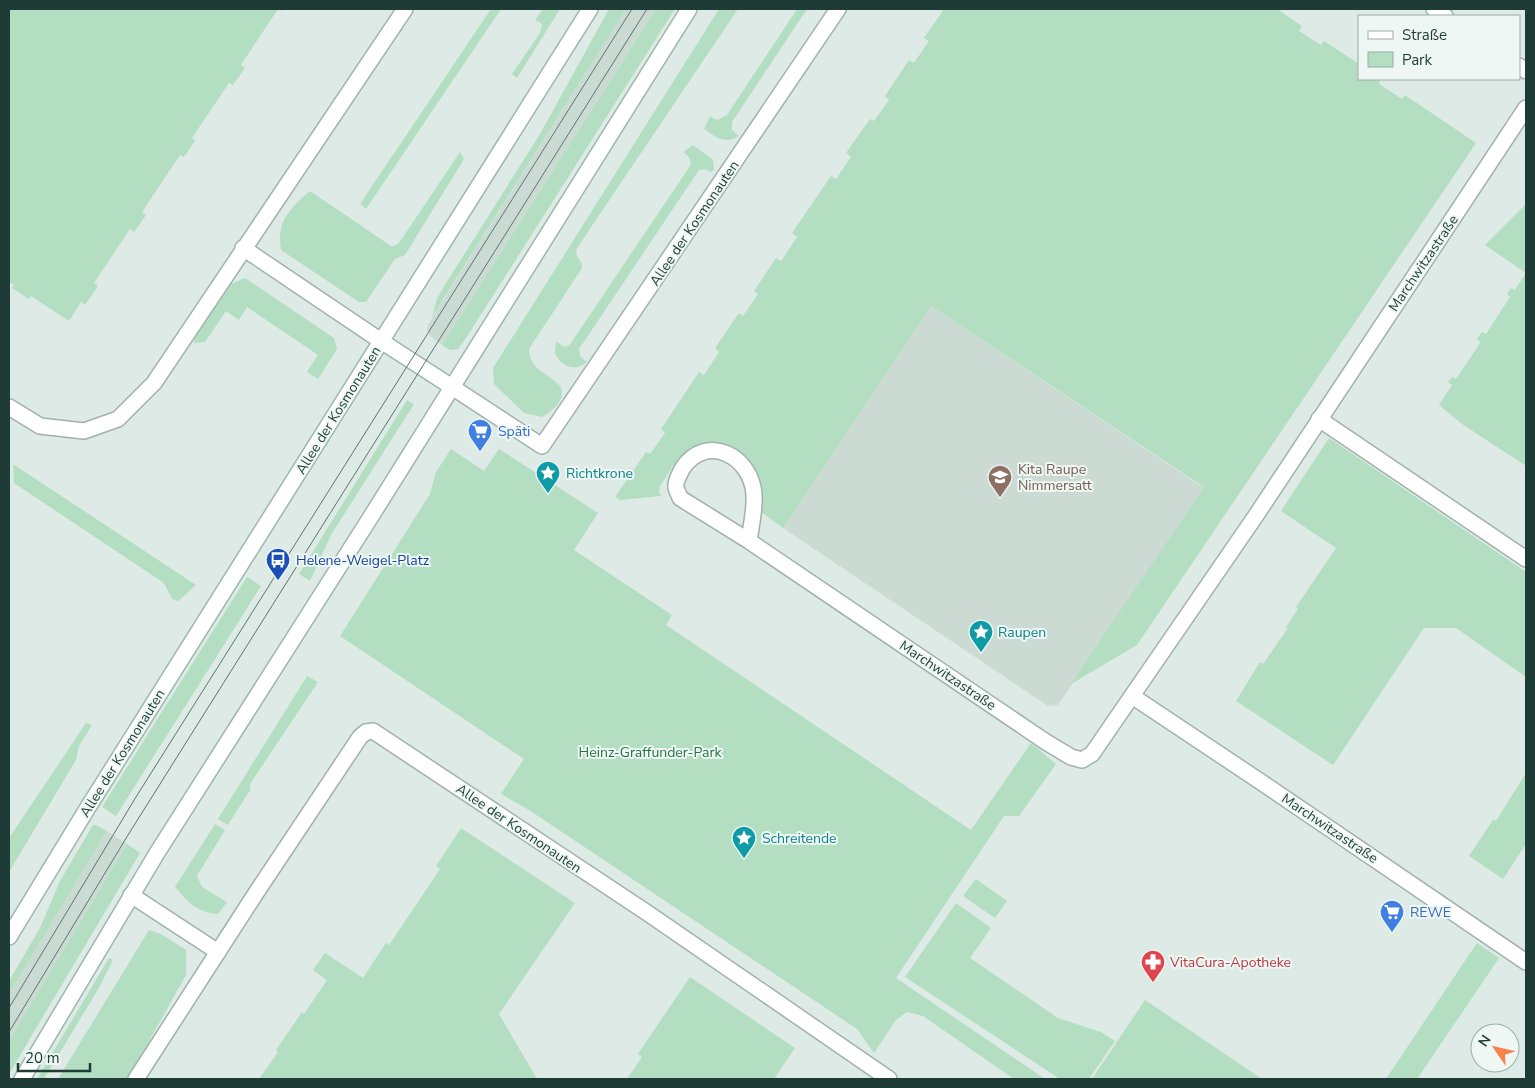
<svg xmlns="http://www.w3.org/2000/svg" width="1535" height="1088" viewBox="0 0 1535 1088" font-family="'Nunito Sans',sans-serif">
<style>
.built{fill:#ccdad4}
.green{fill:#b4dec2}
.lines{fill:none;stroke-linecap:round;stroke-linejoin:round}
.street-casing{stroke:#a0b2ad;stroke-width:18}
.secondary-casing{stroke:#9cb7af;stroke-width:18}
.street{stroke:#fff;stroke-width:15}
.secondary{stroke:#fff;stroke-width:15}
.tram{stroke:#587770;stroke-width:1}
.labels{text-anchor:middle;stroke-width:4;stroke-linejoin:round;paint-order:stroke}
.street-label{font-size:14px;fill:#1e3b35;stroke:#eef7f3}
.shop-label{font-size:14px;fill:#366cbe;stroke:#eef7f3;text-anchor:start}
.education-label{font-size:14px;fill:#785e54;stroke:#eef7f3;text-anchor:start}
.culture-label{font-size:14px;fill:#0d838f;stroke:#eef7f3;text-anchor:start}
.transit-label{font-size:14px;fill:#164399;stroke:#eef7f3;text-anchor:start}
.park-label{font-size:14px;fill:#267449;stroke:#eef7f3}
.health-label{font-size:14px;fill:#be3a42;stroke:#eef7f3;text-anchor:start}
</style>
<rect width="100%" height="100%" fill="#ddeae5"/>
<g class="built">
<path d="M626,9H656L442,345L429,335L427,329L429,323Z"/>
<path d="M931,306L1204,488L1058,705L1048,706L783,528Z"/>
<path d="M107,831L127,844L9,1041V994Z"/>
</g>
<g class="green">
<path d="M9,9H284L282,11L278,9L241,65L245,68L233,85L229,83L192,138L195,141L184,157L180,155L142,212L146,215L134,232L130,229L94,283L98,286L85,305L81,302L69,321L31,296L29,299L12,288L14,285L9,282Z"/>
<path d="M491,9H501L366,209L360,204Z"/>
<path d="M543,9H560L517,78L512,74L540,33L542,24L535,20Z"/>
<path d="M609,9H626L432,317L437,299L443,288L540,134Z"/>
<path d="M656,9H675L468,335L458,349L450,350L442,345Z"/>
<path d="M719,9H738L577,248L576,254L582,264V268L529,349C529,370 549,373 561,387C565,402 553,410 542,417L524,413L494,384L493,368Z"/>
<path d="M797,9H807L732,122V130L739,136C725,145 716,137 704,129L710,116L717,120L727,115Z"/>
<path d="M944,9H1277L1302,26L1299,31L1321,45L1324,41L1359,64V79H1381L1379,84L1402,99L1405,95L1476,143L1137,645L1071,684L1204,487L931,306L783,528L761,512L759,492L756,473L743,455L729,448L698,447L678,459L660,486L659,491L661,496L620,500L615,497L646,452L650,454L665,433L661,429L699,372L704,375L719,352L715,348L739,313L743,316L758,294L754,291L776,258L781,261L797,237L792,233L831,176L836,179L851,157L846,153L870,119L874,121L889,100L885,96L909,60L914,63L929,41L924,38Z"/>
<path d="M693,145L713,160L714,169L712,172L704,169L699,170L579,349L580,356L587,362C575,372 561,367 555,353L556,341L564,347L569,346L571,343L690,166C692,160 688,155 683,152Z"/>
<path d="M460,152L464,159L405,255L395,259L366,302H359L281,250C276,222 290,208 310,191L391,246H394L399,243Z"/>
<path d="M1526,204V273L1485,245Z"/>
<path d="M1526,273V466L1462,424L1439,405L1452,385L1448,382L1452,377L1456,379L1481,342L1477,339L1482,332L1486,334L1510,297L1507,294L1511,288L1515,290Z"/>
<path d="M245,278L334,338L337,349L318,379L307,372L318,355L247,307L239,320L226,311L205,342L194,343V338L227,290L231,284Z"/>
<path d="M407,400L414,404L331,535L310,581L299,574Z"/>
<path d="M1329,438L1526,572V677L1456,628H1424L1333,765L1236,701L1260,662L1263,664L1288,628L1286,627L1298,609L1296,607L1336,548L1281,511Z"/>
<path d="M451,449L484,471L499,449L598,513L574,550L672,615L666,625L971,830L1031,743L1056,764L1019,816H1004L896,978L1045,1079H1014L923,1016L907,1012L896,1020L874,1053L857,1029L529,810L501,794L524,759L340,636L430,494L436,472Z"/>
<path d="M13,464L196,585L178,601L172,599L164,583L14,483Z"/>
<path d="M247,577L261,586L116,816L102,807Z"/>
<path d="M307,676L318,682L250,784V790L228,825L218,819Z"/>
<path d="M86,723L92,725L79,746L76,760L9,872V838Z"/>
<path d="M1526,773V844L1503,879L1469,856L1493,820L1496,821Z"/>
<path d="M215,824L225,830L197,876L202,887L227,902L218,914C196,912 189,903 175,887Z"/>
<path d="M93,825H96L107,831L9,994V981L40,928L60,881Z"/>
<path d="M461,828L575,903L499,1014L537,1079H259L278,1052L276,1050L302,1012L304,1014L327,980L313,970L325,953L363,978L386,943L389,945L440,869L436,866Z"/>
<path d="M127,844L140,853L9,1074V1041Z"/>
<path d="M976,879L1007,901L995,918L963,896Z"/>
<path d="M956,903L991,928L970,958L1058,1018L1101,1032L1115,1041L1089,1079H1060L905,977Z"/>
<path d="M149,930L161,934L186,950V975L128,1079H58Z"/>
<path d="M1477,943L1499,958L1417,1079H1386Z"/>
<path d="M109,958L113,960L100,986L44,1079H37Z"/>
<path d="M690,977L795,1048L774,1079H627L642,1057L638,1054Z"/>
<path d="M1145,1000L1262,1079H1092Z"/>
</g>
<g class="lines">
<defs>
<g id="street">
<path d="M1434,9L1445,16"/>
<path d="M1519,66L1526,71"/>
<path d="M243,248L381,341"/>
<path d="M452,387L542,446L838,9"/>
<path d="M9,407L40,426L84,431L118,419L154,383L405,9"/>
<path d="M1319,419L1526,559"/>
<path d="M749,541C751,526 755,510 754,495C752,456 706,432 682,469C680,474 675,481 676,487C676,490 679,494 680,498L749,541L1046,742L1071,757L1082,760L1092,754L1257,514L1526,108"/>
<path d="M1132,696L1261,782L1526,962"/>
<path d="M131,895L218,952"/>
<path d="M136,1079L256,893L360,737L366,732L373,731L646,912L889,1079"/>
</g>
<g id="secondary">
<path d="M381,341L452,387"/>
<path d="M9,937L87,809L590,9"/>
<path d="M22,1079L157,853L372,515L689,9"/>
</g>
</defs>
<use href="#street" class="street-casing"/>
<use href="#secondary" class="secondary-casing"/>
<use href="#street" class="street"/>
<use href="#secondary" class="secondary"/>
<g class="tram">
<path d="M9,1008L136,797L632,9"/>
<path d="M9,1032L128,835L647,9"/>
</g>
</g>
<defs>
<symbol id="supermarket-pin" viewBox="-11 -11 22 30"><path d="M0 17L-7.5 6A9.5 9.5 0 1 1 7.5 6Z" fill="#3f7fe0" stroke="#eef7f3"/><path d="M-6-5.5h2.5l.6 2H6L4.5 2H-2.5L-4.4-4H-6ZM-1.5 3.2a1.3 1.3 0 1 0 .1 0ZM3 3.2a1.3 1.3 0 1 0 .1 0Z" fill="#fff"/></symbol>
<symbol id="sight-pin" viewBox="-11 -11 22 30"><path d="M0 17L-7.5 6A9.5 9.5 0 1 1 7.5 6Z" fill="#0f9aa8" stroke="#eef7f3"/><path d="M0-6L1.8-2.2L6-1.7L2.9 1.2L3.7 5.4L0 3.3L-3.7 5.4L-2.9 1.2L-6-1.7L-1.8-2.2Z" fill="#fff"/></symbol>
<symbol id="school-pin" viewBox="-11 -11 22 30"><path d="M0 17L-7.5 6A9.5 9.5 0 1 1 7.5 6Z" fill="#8d6e63" stroke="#eef7f3"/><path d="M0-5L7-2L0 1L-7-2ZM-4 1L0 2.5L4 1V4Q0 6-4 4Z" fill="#fff"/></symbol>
<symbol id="bus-pin" viewBox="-11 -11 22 30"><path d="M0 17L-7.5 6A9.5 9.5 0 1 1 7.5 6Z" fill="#1a4fb4" stroke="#eef7f3"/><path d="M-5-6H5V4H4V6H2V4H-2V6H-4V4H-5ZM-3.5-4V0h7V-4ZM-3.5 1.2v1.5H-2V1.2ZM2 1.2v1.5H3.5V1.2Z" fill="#fff"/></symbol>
<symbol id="pharmacy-pin" viewBox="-11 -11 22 30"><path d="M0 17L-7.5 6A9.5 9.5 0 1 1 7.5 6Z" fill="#e0444e" stroke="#eef7f3"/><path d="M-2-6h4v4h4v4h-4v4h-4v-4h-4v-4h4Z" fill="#fff"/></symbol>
</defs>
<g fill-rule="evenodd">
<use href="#supermarket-pin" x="466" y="417" width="28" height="38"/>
<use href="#sight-pin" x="534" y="459" width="28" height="38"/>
<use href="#school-pin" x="986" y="463" width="28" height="38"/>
<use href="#bus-pin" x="264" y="546" width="28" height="38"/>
<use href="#sight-pin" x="967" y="618" width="28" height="38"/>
<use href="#sight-pin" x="730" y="824" width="28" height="38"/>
<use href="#supermarket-pin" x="1378" y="898" width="28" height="38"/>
<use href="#pharmacy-pin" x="1139" y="948" width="28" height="38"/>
</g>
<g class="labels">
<g class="street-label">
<text transform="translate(694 223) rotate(-56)" y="5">Allee der Kosmonauten</text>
<text transform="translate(1423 263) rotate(-56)" y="5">Marchwitzastraße</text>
<text transform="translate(338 410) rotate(-58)" y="5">Allee der Kosmonauten</text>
<text transform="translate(948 675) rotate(34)" y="5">Marchwitzastraße</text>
<text transform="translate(122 753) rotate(-58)" y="5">Allee der Kosmonauten</text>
<text transform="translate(519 828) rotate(34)" y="5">Allee der Kosmonauten</text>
<text transform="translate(1330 828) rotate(34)" y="5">Marchwitzastraße</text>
</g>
<g class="shop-label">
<text x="498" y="436">Späti</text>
<text x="1410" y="917">REWE</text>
</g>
<g class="education-label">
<text x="1018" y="474">Kita Raupe<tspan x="1018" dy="16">Nimmersatt</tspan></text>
</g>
<g class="culture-label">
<text x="566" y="478">Richtkrone</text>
<text x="998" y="637">Raupen</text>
<text x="762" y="843">Schreitende</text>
</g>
<g class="transit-label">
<text x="296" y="565">Helene-Weigel-Platz</text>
</g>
<g class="park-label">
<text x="650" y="757">Heinz-Graffunder-Park</text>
</g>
<g class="health-label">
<text x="1170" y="967">VitaCura-Apotheke</text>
</g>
</g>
<rect width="1535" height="1088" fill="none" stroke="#1e3b35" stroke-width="20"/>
<rect x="1358" y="15" width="162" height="65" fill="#eef7f3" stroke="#9baca7"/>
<rect x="1368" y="31" width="25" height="8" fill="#ffffff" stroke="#9baca7"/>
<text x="1402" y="40" font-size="15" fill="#1e3b35">Straße</text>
<rect x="1368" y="52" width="25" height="15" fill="#b4dec2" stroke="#9baca7"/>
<text x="1402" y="65" font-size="15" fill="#1e3b35">Park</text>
<g transform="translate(1495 1048) rotate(304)"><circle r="24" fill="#eef7f3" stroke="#9baca7"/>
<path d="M0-4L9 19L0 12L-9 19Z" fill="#fb814b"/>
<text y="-8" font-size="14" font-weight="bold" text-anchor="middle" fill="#1e3b35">N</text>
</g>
<path d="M18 1063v8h72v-8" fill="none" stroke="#1e3b35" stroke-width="2.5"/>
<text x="25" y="1063" font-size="15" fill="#1e3b35" stroke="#eef7f3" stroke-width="4" paint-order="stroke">20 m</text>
</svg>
